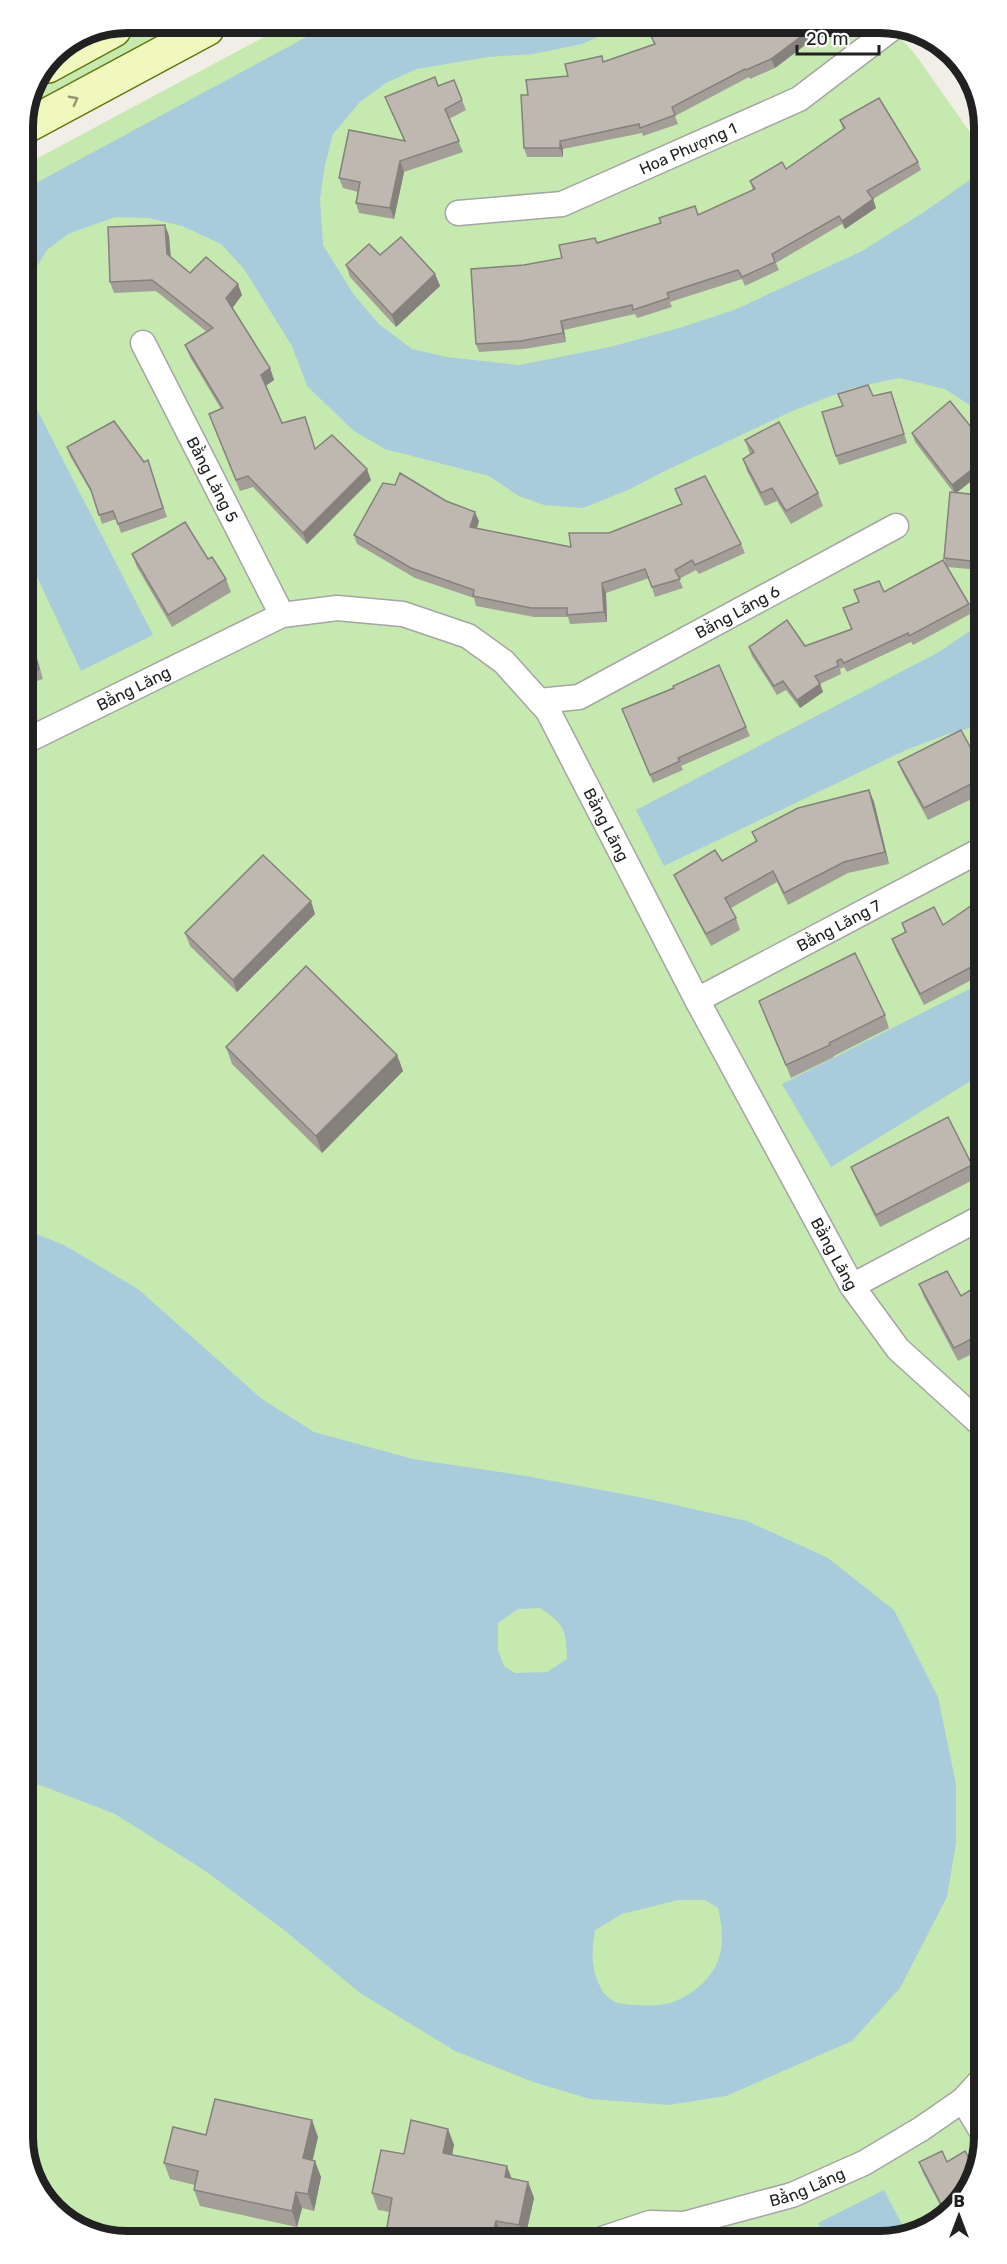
<svg xmlns="http://www.w3.org/2000/svg" width="1007" height="2264" viewBox="0 0 1007 2264" font-family="Rubik,sans-serif">
<style>
.grass{fill:#c6e9af}
.water{fill:#a9ccdd;fill-rule:evenodd}
.lines{fill:none;stroke-linecap:round;stroke-linejoin:round}
.street-casing{stroke:#a5a5a5;stroke-width:27}
.secondary-casing{stroke:#617708;stroke-width:36}
.street{stroke:#fff;stroke-width:24}
.secondary{stroke:#f0f8be;stroke-width:33}
.wall{fill:#a39e98}
.shaded-wall{fill:#85817c}
.building{fill:#beb8b1;stroke:#85817c;stroke-width:1.5}
.oneway{stroke:#939777}
.labels{text-anchor:middle;stroke-width:4.5;stroke-linejoin:round;paint-order:stroke}
.street-label{font-size:16px;fill:#212121;stroke:#fff}
.rim{fill:none;stroke:#212121;stroke-width:8}
</style>
<rect width="100%" height="100%" fill="#f1eee7"/>
<g class="grass">
<path d="M887,23L915,54L979,145L984,2137L967,2195L914,2236L120,2241L64,2220L28,2171L23,166L279,29Z"/>
<path d="M180,29L27,112L39,85L141,30Z"/>
</g>
<g class="water">
<path d="M625,25L582,44L533,54L488,57L417,69L386,83L360,102L333,134L325,165L320,199L323,245L354,295L379,324L412,349L447,357L519,365L610,347L679,328L734,310L862,251L924,212L974,177L979,188L980,412L945,389L899,378L852,388L790,412L667,470L628,490L583,508L544,505L519,496L489,476L385,449L354,431L307,386L292,346L244,269L221,244L182,226L149,218L115,217L68,234L47,250L36,268L23,301V190L323,28Z"/>
<path d="M23,378L29,394L153,635L81,671L24,549Z"/>
<path d="M980,624L981,725L948,734L906,750L664,866L636,810L939,652Z"/>
<path d="M981,983L982,1074L831,1167L782,1084Z"/>
<path d="M26,1230L64,1245L138,1289L262,1399L314,1432L413,1459L526,1476L644,1498L747,1521L828,1558L894,1610L938,1697L956,1784V1843L947,1897L900,1988L852,2041L726,2096L669,2105L590,2099L533,2082L455,2051L360,1993L284,1930L207,1872L115,1814L40,1785L27,1783ZM540,1608C565,1625 566,1629 567,1659L547,1672L515,1673L504,1666L498,1650V1623L518,1609ZM678,1900H705L718,1908C723,1931 726,1954 710,1975C702,1986 687,1997 673,2002C661,2007 631,2006 618,2003C613,2002 603,1994 601,1988C590,1969 592,1951 595,1930L622,1914Z"/>
<path d="M884,2190L908,2236H824L818,2223Z"/>
</g>
<g class="lines">
<defs>
<g id="street">
<path d="M942,44L945,47"/>
<path id="s1" d="M458,213L562,204L799,99L895,26"/>
<path id="s2" d="M143,343L282,615"/>
<path id="s3" d="M539,701L579,697L896,526"/>
<path id="s4" d="M24,742L282,615L337,608L403,614L468,636L504,662L548,711L697,1000L852,1286L898,1349L983,1426"/>
<path id="s5" d="M697,1000L981,850"/>
<path d="M852,1286L982,1217"/>
<path d="M963,2100L984,2135"/>
<path id="s6" d="M605,2238L650,2223L684,2224L792,2195L864,2163L921,2129L963,2100L984,2077"/>
</g>
<g id="secondary">
<path d="M48,66L114,30"/>
<path d="M23,128L207,29"/>
</g>
</defs>
<use href="#street" class="street-casing"/>
<use href="#secondary" class="secondary-casing"/>
<use href="#street" class="street"/>
<use href="#secondary" class="secondary"/>
</g>
<g class="wall">
<path d="M825,30L775,68L750,79L749,77L675,116L678,124L643,136L642,133L563,149V157H527L524,148L528,95L568,76L604,62L654,44L650,34Z"/>
<path d="M385,97L462,100L466,110L449,119L463,152L404,172L394,219L359,213L356,203L358,192L343,188L339,178L404,141Z"/>
<path d="M840,120L918,162L921,170L873,199L876,208L845,229L842,224L776,263L779,270L745,286L742,279L670,302L672,307L637,318L635,314L564,330L566,342L524,349L479,352L476,344L524,265L562,258L595,238L597,243L698,215L753,190L750,181L786,169L843,129Z"/>
<path d="M165,225L169,236L171,257L190,273L242,295L232,308L270,368L274,380L266,386L282,423L309,428L315,449L371,480L307,544L253,487L240,491L209,414L221,409L190,357L185,345L207,332L156,291L114,293L110,282Z"/>
<path d="M346,265L435,274L440,286L396,327L350,277Z"/>
<path d="M891,392L907,443L839,465L836,456L873,396Z"/>
<path d="M912,433L980,438V474L956,493L980,495V570L947,567L969,604L972,613L913,645L911,642L847,672L844,667L840,669L841,674L820,684L823,692L800,708L786,690L777,695L752,656L749,647L805,646L851,629L843,608L947,567L944,558L954,493L915,442Z"/>
<path d="M745,440L818,493L823,506L791,524L777,501L765,506L747,471L743,459L750,454Z"/>
<path d="M67,447L144,462L148,460L167,517L121,533L116,519L102,524L94,497L70,456Z"/>
<path d="M675,489L741,544L745,553L699,574L696,570L679,579L683,588L655,597L649,578L606,593L607,622L570,624L568,617H534L476,606L474,598L415,578L357,544L354,535L479,521L477,528L571,547L682,505Z"/>
<path d="M132,554L226,579L231,592L172,627L137,567Z"/>
<path d="M24,646L36,654L43,679L24,685Z"/>
<path d="M622,709L746,727L750,736L681,766L683,770L653,783Z"/>
<path d="M898,762L981,767V796H978L928,820L903,774Z"/>
<path d="M869,790L874,802L889,864L848,873L788,905L777,882L731,908L736,918L740,930L711,946L679,886L674,875L722,861L756,842L752,832Z"/>
<path d="M981,899V975L924,1005L896,950L892,939L905,933L902,923L943,925Z"/>
<path d="M315,914L237,992L190,946L185,933Z"/>
<path d="M759,1001L885,1015L889,1028L834,1056V1057L791,1078Z"/>
<path d="M226,1047L397,1055L403,1071L322,1153L232,1064Z"/>
<path d="M972,1165L977,1178L880,1227L856,1179L851,1167Z"/>
<path d="M982,1283V1326L978,1328L982,1338V1349L958,1361L924,1297L919,1284L961,1296Z"/>
<path d="M448,2129L454,2145L452,2155L512,2178L528,2182L534,2198L525,2238L510,2239L502,2237V2239H385L390,2212L378,2210L372,2193L404,2154Z"/>
<path d="M206,2135L318,2137L313,2160L321,2177L314,2211L302,2208L297,2227L200,2206L194,2190L195,2185L170,2179L164,2163Z"/>
<path d="M919,2162H947L967,2195L938,2217L935,2211L941,2207L924,2175Z"/>
</g>
<g class="shaded-wall">
<path d="M819,23H823L825,30L775,68L771,59Z"/>
<path d="M560,141L563,149V157L560,148Z"/>
<path d="M400,161L404,172L394,219L390,208Z"/>
<path d="M873,199L876,208L845,229L842,221Z"/>
<path d="M165,225L169,236L171,266L167,254Z"/>
<path d="M435,274L440,286L396,327L392,315Z"/>
<path d="M238,284L242,295L231,310L226,298Z"/>
<path d="M561,321L564,330L566,342L563,333Z"/>
<path d="M270,368L274,380L265,386L261,375Z"/>
<path d="M980,463V474L955,494L952,485Z"/>
<path d="M367,469L371,480L307,544L303,533Z"/>
<path d="M475,512L479,521L474,536L470,527Z"/>
<path d="M602,583L606,593L607,622L604,612Z"/>
<path d="M820,684L823,692L800,708L797,700Z"/>
<path d="M869,790L874,802L889,864L885,852Z"/>
<path d="M311,901L315,914L237,992L233,980Z"/>
<path d="M397,1055L403,1071L322,1153L316,1136Z"/>
<path d="M312,2120L318,2137L309,2174L303,2158Z"/>
<path d="M448,2129L454,2145L449,2170L443,2153Z"/>
<path d="M315,2161L321,2177L314,2211L308,2194Z"/>
<path d="M507,2166L513,2182L505,2177Z"/>
<path d="M528,2182L534,2198L525,2238H523L519,2225Z"/>
<path d="M296,2192L302,2208L297,2227L292,2211Z"/>
<path d="M496,2221L502,2237V2239H492Z"/>
</g>
<g class="building">
<path d="M819,23L771,59L746,70L745,69L672,107L675,115L640,128L639,124L560,141V148H524L521,95H528L526,80L568,76L565,64L602,56L603,62L655,44L650,34L669,25Z"/>
<path d="M435,77L438,86L454,80L462,100L445,109L459,141L400,161L390,208L356,203L360,182L339,178L349,130L405,141L385,97Z"/>
<path d="M879,98L918,162L867,191L873,199L842,221L839,216L772,254L775,262L742,277L738,270L667,293L669,298L633,310L632,305L561,321L563,333L521,341L476,344L471,269L524,265L562,258L559,245L595,238L597,243L661,223L659,218L695,206L698,215L755,189L750,181L782,162L786,169L845,128L840,120Z"/>
<path d="M165,225L167,254L190,273L206,257L238,284L226,298L270,368L261,375L282,423L305,417L315,449L332,435L367,469L303,533L248,476L236,480L209,414L223,408L185,345L213,328L152,280L110,282L108,227Z"/>
<path d="M401,237L435,274L392,315L346,265L369,244L380,255Z"/>
<path d="M868,385L873,396L891,392L904,434L836,456L822,412L843,406L838,394Z"/>
<path d="M950,401L980,438V463L952,485L912,433Z"/>
<path d="M114,421L144,462L148,460L163,508L118,524L113,511L99,515L91,490L67,447Z"/>
<path d="M779,422L818,493L786,511L772,488L761,493L743,459L754,452L745,440Z"/>
<path d="M400,473L446,501L475,512L470,527L571,547L569,533H609L682,504L675,489L705,476L741,544L695,565L692,560L675,570L680,579L652,587L645,569L602,583L604,612L567,615V608H531L473,596L474,590L411,568L354,535L383,483L395,485Z"/>
<path d="M950,492L980,495V562L944,558Z"/>
<path d="M185,522L208,559L212,557L226,579L168,615L132,554Z"/>
<path d="M943,560L969,604L909,636L908,633L844,663L841,659L837,661L838,666L815,676L820,684L797,700L783,681L774,686L749,647L787,620L805,646L852,629L843,608L859,602L854,590L879,581L884,592Z"/>
<path d="M32,644L39,669L24,674V646Z"/>
<path d="M719,665L746,727L678,758L680,761L650,775L622,709L674,688L673,686Z"/>
<path d="M961,730L981,767V784L973,783L924,808L898,762Z"/>
<path d="M869,790L885,852L844,862L784,893L773,871L725,898L736,918L706,934L674,875L715,850L722,861L757,841L752,832L798,808Z"/>
<path d="M263,855L311,901L233,980L185,933Z"/>
<path d="M981,899V962L920,994L892,939L906,932L902,923L934,907L943,925Z"/>
<path d="M855,953L885,1015L829,1043L830,1045L786,1065L759,1001Z"/>
<path d="M306,966L397,1055L316,1136L226,1047Z"/>
<path d="M948,1117L972,1165L876,1215L851,1167Z"/>
<path d="M947,1271L961,1296L982,1283V1311L972,1316L981,1334L954,1348L919,1284Z"/>
<path d="M215,2099L312,2120L303,2158L315,2161L308,2194L296,2192L292,2211L194,2190L198,2171L164,2163L173,2127L206,2135Z"/>
<path d="M411,2120L448,2129L443,2153L507,2166L505,2177L528,2182L519,2225L496,2221L492,2239H385L392,2198L372,2193L381,2150L404,2154Z"/>
<path d="M942,2151L947,2162L965,2151L975,2169L967,2195L939,2217L935,2211L942,2206L919,2162Z"/>
</g>
<defs><path id="oneway-chevron" d="M-2-3.5L2.5 0L-2 3.5" fill="none" stroke-width="1.6" stroke-linecap="round" stroke-linejoin="round" transform="scale(1.5)"/></defs>
<use class="oneway" href="#oneway-chevron" transform="translate(74 100) rotate(-28)"/>
<g class="labels">
<g class="street-label">
<text dy="6" stroke="none"><textPath href="#s1" startOffset="242">Hoa Phượng 1</textPath></text>
<text dy="6" stroke="none"><textPath href="#s2" startOffset="153">Bằng Lăng 5</textPath></text>
<text dy="6" stroke="none"><textPath href="#s3" startOffset="220">Bằng Lăng 6</textPath></text>
<text dy="6" stroke="none"><textPath href="#s4" startOffset="122">Bằng Lăng</textPath></text>
<text dy="6" stroke="none"><textPath href="#s4" startOffset="716">Bằng Lăng</textPath></text>
<text dy="6" stroke="none"><textPath href="#s5" startOffset="160">Bằng Lăng 7</textPath></text>
<text dy="6" stroke="none"><textPath href="#s4" startOffset="1202">Bằng Lăng</textPath></text>
<text dy="6" stroke="none"><textPath href="#s6" startOffset="210">Bằng Lăng</textPath></text>
</g>
</g>
<path d="M0 0H1007V2264H0ZM127 33H880A94 94 0 0 1 974 127V2137A94 94 0 0 1 880 2231H127A94 94 0 0 1 33 2137V127A94 94 0 0 1 127 33Z" fill="#fff" fill-rule="evenodd"/>
<path class="rim" d="M127 33H880A94 94 0 0 1 974 127V2137A94 94 0 0 1 880 2231H127A94 94 0 0 1 33 2137V127A94 94 0 0 1 127 33Z"/>
<g transform="translate(959 2216)" stroke="#ffffff" stroke-width="4.5" paint-order="stroke">
<path d="M0-4.5L10 22L0 15L-10 22Z" fill="#212121"/>
<text y="-9" font-size="16" font-weight="bold" text-anchor="middle" fill="#212121">B</text>
</g>
<path d="M797 45v9h82v-9" fill="none" stroke="#212121" stroke-width="3"/>
<text x="806" y="45" font-size="18" fill="#212121" stroke="#ffffff" stroke-width="4.5" paint-order="stroke">20 m</text>
</svg>
